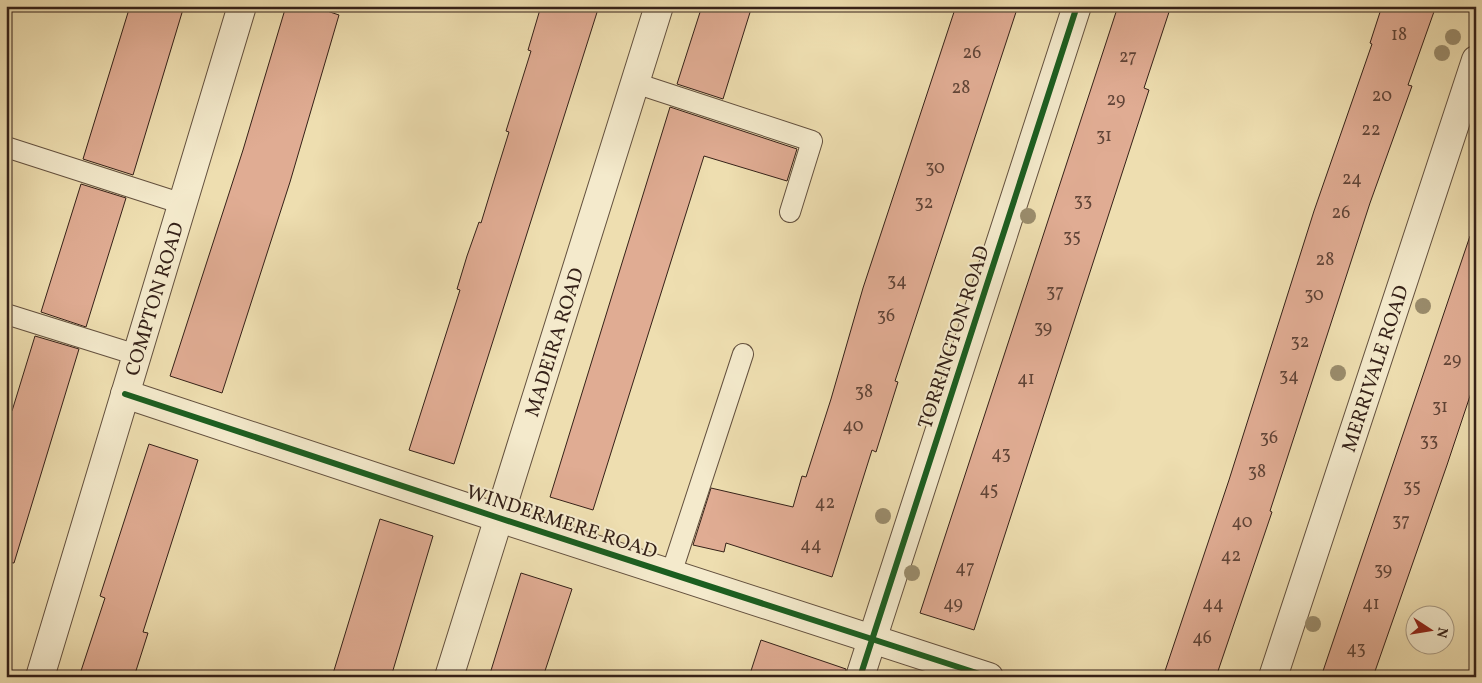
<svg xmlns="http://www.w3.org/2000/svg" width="1482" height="683" viewBox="0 0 1482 683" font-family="Vollkorn,serif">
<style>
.building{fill:#e0ac93;stroke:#352118}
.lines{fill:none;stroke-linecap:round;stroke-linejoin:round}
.service-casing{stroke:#63503e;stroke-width:22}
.minor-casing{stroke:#63503e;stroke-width:30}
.service{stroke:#f4eacc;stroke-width:20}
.minor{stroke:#f4eacc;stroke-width:28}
.cycleway-casing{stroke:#f4eacc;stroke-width:9}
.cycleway{stroke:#1b5e20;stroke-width:6}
.tree{fill:#9a8c6c}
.labels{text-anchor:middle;stroke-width:4;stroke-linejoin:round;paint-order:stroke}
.number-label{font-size:18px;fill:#604437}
.street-label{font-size:20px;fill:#352118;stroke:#f4eacc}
</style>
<rect width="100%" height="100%" fill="#eedeb0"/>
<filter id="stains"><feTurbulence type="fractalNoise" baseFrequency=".004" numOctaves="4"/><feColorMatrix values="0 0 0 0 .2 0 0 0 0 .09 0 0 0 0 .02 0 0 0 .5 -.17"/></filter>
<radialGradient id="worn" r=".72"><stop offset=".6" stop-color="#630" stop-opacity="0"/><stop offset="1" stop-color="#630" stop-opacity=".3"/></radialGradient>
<g class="building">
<path d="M130,6H184L133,175L83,159Z"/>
<path d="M286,6H312L339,15L290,182L222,393L170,376L243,150Z"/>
<path d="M541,6H599L454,464L409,450L460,290L457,289L467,256L479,222L481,223L495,177L509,132L506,131L531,51L528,50Z"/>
<path d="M702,6H752L723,99L677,84Z"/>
<path d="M956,6H1018L895,381L898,382L876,452L872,450L832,577L726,543L724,552L693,545L711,488L793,507L802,476L806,477L831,399L863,288Z"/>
<path d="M1118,6H1171L1144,88L1149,90L974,630L920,613Z"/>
<path d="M1382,6H1436L1408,85L1412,86L1370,203L1270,511L1272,512L1216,677H1163L1229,480L1314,211L1372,44L1370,43Z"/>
<path d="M670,107L797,149L787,181L704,156L593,510L550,497Z"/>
<path d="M81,184L126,198L86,327L41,312Z"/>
<path d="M1470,236L1476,237V378L1447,465L1373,677H1321Z"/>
<path d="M35,336L79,349L14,563L6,562V409L12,411Z"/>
<path d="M149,444L198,460L143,632L148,633L134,677H79L105,598L100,596Z"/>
<path d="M380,519L433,536L421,576L391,677H332Z"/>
<path d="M521,573L572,589L543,677H489Z"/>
<path d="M761,640L846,669L845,677H749Z"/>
</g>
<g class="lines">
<defs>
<g id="service">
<path d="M635,83L812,141L790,212"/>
<path d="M6,147L183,204"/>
<path d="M6,314L137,355"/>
<path d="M671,574L743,354"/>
</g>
<g id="minor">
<path d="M125,394L499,518L989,677"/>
<path id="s1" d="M40,677L242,6"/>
<path id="s2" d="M449,677L659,6"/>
<path d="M860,677L1077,6"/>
<path id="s3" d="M1273,677L1476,60"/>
</g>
</defs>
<use href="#service" class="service-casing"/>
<use href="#minor" class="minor-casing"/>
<use href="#service" class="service"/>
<use href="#minor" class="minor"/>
<defs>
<g id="cycleway">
<path d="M125,394L499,518L989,677"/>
<path d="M860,677L1077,6"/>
</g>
</defs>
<use href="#cycleway" class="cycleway-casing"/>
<use href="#cycleway" class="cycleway"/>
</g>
<g class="tree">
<circle cx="1453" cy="37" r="8"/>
<circle cx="1442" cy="53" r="8"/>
<circle cx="1028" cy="216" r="8"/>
<circle cx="1423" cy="306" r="8"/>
<circle cx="1338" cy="373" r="8"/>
<circle cx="883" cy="516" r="8"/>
<circle cx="912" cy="573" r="8"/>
<circle cx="1313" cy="624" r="8"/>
</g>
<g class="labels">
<g class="number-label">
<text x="1399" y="40">18</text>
<text x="972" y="58">26</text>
<text x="1128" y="62">27</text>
<text x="961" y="93">28</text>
<text x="1382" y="101">20</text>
<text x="1116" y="105">29</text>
<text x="1371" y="135">22</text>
<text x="1104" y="141">31</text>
<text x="935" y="173">30</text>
<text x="1352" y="184">24</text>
<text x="1083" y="206">33</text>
<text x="924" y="208">32</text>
<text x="1341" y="218">26</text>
<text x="1072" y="242">35</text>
<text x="1325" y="265">28</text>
<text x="897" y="286">34</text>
<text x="1055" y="297">37</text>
<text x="1314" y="300">30</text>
<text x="886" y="321">36</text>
<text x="1043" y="333">39</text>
<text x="1300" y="347">32</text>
<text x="1452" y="365">29</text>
<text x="1289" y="381">34</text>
<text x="1026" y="384">41</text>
<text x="864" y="397">38</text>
<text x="1440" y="412">31</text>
<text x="853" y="431">40</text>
<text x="1269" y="443">36</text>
<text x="1429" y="446">33</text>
<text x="1001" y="459">43</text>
<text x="1257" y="477">38</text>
<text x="1412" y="492">35</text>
<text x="989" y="495">45</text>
<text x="825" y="508">42</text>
<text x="1401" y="526">37</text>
<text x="1242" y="527">40</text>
<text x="811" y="550">44</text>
<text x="1231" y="561">42</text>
<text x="965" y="573">47</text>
<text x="1383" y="575">39</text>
<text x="953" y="609">49</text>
<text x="1213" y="609">44</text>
<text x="1371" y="609">41</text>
<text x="1202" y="643">46</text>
<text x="1356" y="654">43</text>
</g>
<g class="street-label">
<text dy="7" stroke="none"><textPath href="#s1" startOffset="395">COMPTON ROAD</textPath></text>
<text transform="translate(953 337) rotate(-72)" y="7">TORRINGTON ROAD</text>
<text dy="7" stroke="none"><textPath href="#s2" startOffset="351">MADEIRA ROAD</textPath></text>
<text dy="7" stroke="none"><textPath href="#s3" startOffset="325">MERRIVALE ROAD</textPath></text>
<text transform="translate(562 521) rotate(18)" y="7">WINDERMERE ROAD</text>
</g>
</g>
<rect width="1482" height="683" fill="none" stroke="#eedeb0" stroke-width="25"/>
<rect x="8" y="8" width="1467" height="668" fill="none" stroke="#352118" stroke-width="2.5"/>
<rect x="12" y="12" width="1457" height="658" fill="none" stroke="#352118"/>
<g transform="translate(1430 630) rotate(102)"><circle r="24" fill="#f4eacc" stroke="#a89a84"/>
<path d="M0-4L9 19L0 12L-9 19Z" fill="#8f2418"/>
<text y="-8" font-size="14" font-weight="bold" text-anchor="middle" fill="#352118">N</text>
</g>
<rect width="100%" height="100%" filter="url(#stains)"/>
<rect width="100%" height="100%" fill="url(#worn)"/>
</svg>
